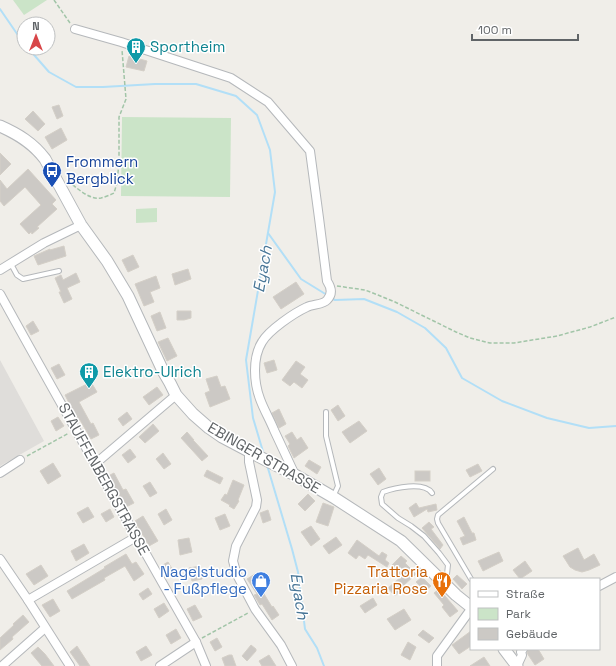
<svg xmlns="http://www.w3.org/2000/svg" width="616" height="666" viewBox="0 0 616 666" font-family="'Space Grotesk',sans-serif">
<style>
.industrial{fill:#dfddda}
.green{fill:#cbe4c8}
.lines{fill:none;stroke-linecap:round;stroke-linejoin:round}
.stream{stroke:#b2dff7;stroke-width:2}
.building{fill:#ccc9c5;stroke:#d4cfc7}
.service-casing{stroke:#b5b8bb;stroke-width:6}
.minor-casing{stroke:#b5b8bb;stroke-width:10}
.secondary-casing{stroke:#b5b8bb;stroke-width:13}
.path{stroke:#a2c5a8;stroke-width:1.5;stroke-dasharray:4 2;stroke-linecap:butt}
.service{stroke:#fff;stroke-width:4}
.minor{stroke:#fff;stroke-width:8}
.secondary{stroke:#fff;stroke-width:11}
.labels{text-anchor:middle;stroke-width:3;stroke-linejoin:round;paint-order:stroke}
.culture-label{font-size:15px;fill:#0d838f;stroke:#fff;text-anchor:start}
.transit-label{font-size:15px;fill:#164399;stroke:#fff;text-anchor:start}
.street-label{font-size:15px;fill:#606467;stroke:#fff}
.shop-label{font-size:15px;fill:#366cbe;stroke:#fff;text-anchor:end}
.food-label{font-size:15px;fill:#c56008;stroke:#fff;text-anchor:end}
.water-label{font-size:16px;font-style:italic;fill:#487697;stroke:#fff}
</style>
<rect width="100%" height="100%" fill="#f0eee9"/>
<path class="industrial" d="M0,360L44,441L0,466Z"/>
<g class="green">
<path d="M13,0H47L24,15Z"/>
<path d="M122,117L231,118L230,197L121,196Z"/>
<path d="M157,208V222L136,223V209Z"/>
</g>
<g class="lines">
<g class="stream">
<path d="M0,9L24,44"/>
<path d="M28,48L49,72L76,87H103L155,84H196L236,96L257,115L270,150L275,192L246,360L253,418L264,455"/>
<path d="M268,233L301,279L327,295"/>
<path d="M331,298L335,300L364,299L397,312L425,328L446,348L462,378L502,401L547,418L589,428L616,426"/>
<path d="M267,465L292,549L298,572L305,629L317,648L324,666"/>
</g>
</g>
<g class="building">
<path d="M129,56L147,61L144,71L126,67Z"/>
<path d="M59,105L63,116L57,119L52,107Z"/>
<path d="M33,111L45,124L38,131L25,119Z"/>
<path d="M61,128L67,140L52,149L45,137Z"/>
<path d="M0,153L11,164L0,175Z"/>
<path d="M28,169L56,200L52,204L57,209L37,227L39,228L32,234L31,232L29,234L20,224L41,205L25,187L4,206L0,201V180L7,189Z"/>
<path d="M64,246L66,256L38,265L34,256L50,249V250Z"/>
<path d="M133,255L139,267L128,272L122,260Z"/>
<path d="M188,269L191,279L175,285L172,274Z"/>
<path d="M76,273L80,282L67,288L72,299L64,303L59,292H61L55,278L61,275L63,280Z"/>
<path d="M156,276L160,288L150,292L154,302L144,306L135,284Z"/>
<path d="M296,282L304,294L281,309L273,297Z"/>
<path d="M177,311H191V318L184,320H177Z"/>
<path d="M160,312L166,328L157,331L151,316Z"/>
<path d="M33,321L39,331L31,335L26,326Z"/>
<path d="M168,338L177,356L167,361L158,342Z"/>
<path d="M274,360L277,370L267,373L264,363Z"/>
<path d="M296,361L305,367L300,374L308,380L302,388L294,382L290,386L282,380Z"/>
<path d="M59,364L65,375L57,379L51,368Z"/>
<path d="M89,364L95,374L87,379L82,368Z"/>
<path d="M217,376L221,387L225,386L230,399L210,407L205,393L210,391L206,379Z"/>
<path d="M91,382L97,392L79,402L91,424L93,423L99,435L91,439L80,420L78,421L65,395Z"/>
<path d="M157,387L163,395L149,405L143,397Z"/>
<path d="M338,405L345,416L338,421L331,410Z"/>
<path d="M279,409L286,424L279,428L272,413Z"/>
<path d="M127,412L132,419L123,426L118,419Z"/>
<path d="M58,417L64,426L56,431L51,421Z"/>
<path d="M359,421L367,431L350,443L342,432Z"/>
<path d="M153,424L159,431L145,443L139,437Z"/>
<path d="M187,432L194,440H193L208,456L202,461L181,438Z"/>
<path d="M292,432L297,440L301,437L308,448L294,458L288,446L290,444L285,436Z"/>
<path d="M130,449L136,457L128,463L122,455Z"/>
<path d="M163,453L171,464L164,469L156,459Z"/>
<path d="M309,460L321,467L317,474L305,466Z"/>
<path d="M53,463L61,476L48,484L40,471Z"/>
<path d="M478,464L482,471L470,477L466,470Z"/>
<path d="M379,468L386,479L378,485L370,474Z"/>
<path d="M207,470L223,478L220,484L204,476Z"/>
<rect x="415" y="471" width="15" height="10"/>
<path d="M114,473L123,490L126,489L134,503L126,507L108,476Z"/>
<path d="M233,480L244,485L238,500L239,501L234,509L229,506L230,505L221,500L225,494L227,495Z"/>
<path d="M150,482L157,493L150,497L143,486Z"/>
<path d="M308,494L315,501L305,511L298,504Z"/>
<path d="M323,503L334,507L328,526L316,522Z"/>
<path d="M416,503L419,508L436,504L437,510L428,512L427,509L414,517L409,508Z"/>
<path d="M88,507L94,517L83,523L77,513Z"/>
<path d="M110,509L114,517L106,522L101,514Z"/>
<path d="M166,509L172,520L164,525L158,514Z"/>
<path d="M268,510L271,520L263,523L260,513Z"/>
<path d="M225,514L230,526L220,530L215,518Z"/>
<path d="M143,516L158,541L149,546L135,521Z"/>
<path d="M464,517L472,533H474L476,540L463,545L460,538L465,536L457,521Z"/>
<path d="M429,522L434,527L431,529L443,545L440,549L422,528Z"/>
<path d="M311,526L320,539L311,546L301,532Z"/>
<path d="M336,537L342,545L329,554L323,546Z"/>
<path d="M189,538L192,552L180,555L178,540Z"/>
<path d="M357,540L379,556L382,552L387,555L385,560L389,563L387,567L368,555L365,559L359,555L356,559L348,553Z"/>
<path d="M84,544L89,553L76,561L71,551Z"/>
<path d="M578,548L584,560L594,554L600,565L589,570L582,572L575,570L570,567L563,556Z"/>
<path d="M499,552L503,561L483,571L478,561Z"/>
<path d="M126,554L132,564L136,562L144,574L134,581L125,566L104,578L105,580L72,599L67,591L105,568L104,567Z"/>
<path d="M401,556L407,561L405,563L416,574L403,586L405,587L395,596L388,588L401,577L391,566Z"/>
<path d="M525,561L532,571L520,579L513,570Z"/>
<path d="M168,562L174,572L167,576L161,566Z"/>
<path d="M41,565L48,576L34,585L26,574Z"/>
<path d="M200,566L202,579L192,581L189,568Z"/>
<path d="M255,574L260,583L258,584L272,607L273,606L279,615L272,620L262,604L260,605L254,595L257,594L247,579Z"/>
<path d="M457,575L467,584L462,589L453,579Z"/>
<path d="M422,577L431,586L425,591L416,582Z"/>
<path d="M148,588L152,594L143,600L139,594Z"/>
<path d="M439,589L458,611L450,617L442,607L444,605L434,593Z"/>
<path d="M373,598L377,605L365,613L360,606Z"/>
<path d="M53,599L60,611L50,617L42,605Z"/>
<path d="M164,603L169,611L159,618L154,609Z"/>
<path d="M195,605L202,617L193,621L187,609Z"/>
<path d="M404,609L411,620L395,630L387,619Z"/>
<path d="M23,615L29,622L12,637L13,639L0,650V638L14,625L13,624Z"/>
<path d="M176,629L181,638L171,644L166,635Z"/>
<path d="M423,630L434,638L429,643L418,635Z"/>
<path d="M471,631V646L459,654L452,645Z"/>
<path d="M217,638L222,647L215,651L210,642Z"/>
<path d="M408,642L416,647L410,660L401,655Z"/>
<path d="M251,645L256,649V651L247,661L242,656Z"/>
<path d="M77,646L90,666H80L70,652Z"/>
<path d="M146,646L152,655L141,661L136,652Z"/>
<path d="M38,647L45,654L54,666H42L31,653Z"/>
<path d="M528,649H538L544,659L535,665L527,653Z"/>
<path d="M229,655H232L236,666H225L222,658Z"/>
<path d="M269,655L276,666H262L259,661Z"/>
<path d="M484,657L490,666H470Z"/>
</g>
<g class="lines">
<defs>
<g id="service">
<path d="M11,264L17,275L23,279L59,271"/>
<path d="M326,412V436L338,486L333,497"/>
<path d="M432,493C424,481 394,488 383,492L381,497L382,504L398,518L411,526L424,536L439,553L448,565L447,574L441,579"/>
<path d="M471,579L438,523L437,519L438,515L493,469"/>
</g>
<g id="minor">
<path d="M75,29L121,42L231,78L268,102L310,151L319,218L327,281C331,287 333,294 327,300C323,305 313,304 307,307C294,313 269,330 262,342C252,358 254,383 260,399C264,410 270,420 274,430C281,445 288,460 295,475"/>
<path d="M0,270L44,243L81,225"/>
<path d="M0,294C64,410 130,526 196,642L206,666"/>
<path d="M249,452V462L257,500L256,507L236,546L233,561L237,575L255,609L281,645L292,666"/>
<path d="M95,464L176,395"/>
<path d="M0,473L20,460"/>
<path d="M0,559L28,600L70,666"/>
<path d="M599,586L616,577"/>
<path d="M28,600L136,537"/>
<path d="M2,666L45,628"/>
<path d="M160,666L196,642"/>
<path d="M437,666V656L471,609"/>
<path d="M517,666L522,655L521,652L523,649"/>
</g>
<g id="secondary">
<path d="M0,126C18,134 33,143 45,159L81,225L107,261L128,296L163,371L170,383L176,395L193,414L209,428L222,437L256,455L295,475L333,497L401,541L456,595L471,607"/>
<path d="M504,649L517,666"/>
</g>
</defs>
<use href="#service" class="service-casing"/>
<use href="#minor" class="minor-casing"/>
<use href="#secondary" class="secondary-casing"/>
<g class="path">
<path d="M54,0L70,23"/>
<path d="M68,181C77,188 89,200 101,198C105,197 110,195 114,193L117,183L119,162V117L126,99L122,50"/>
<path d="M337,286L365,290L378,295L395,302L456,332L470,338L490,343H514L557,336L590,327L616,317"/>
<path d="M27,456L69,433"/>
<path d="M202,638L248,613"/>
</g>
<use href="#service" class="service"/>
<use href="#minor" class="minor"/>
<use href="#secondary" class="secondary"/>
</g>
<defs>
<symbol id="building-pin" viewBox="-11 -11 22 30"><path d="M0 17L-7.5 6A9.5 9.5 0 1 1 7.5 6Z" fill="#0f9aa8" stroke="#fff"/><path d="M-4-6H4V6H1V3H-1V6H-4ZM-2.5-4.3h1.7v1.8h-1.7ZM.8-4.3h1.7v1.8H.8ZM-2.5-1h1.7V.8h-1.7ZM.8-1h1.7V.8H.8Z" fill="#fff"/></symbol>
<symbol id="bus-pin" viewBox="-11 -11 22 30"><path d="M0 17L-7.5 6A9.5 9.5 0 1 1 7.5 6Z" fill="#1a4fb4" stroke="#fff"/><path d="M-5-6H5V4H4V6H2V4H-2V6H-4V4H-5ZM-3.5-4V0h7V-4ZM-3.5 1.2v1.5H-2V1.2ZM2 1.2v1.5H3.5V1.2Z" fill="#fff"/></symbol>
<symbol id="shop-pin" viewBox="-11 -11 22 30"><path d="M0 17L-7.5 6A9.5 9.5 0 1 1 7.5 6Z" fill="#3f7fe0" stroke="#fff"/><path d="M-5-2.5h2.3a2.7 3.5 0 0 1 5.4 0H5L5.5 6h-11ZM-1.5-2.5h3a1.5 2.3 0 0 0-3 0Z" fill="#fff"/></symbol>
<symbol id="restaurant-pin" viewBox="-11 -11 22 30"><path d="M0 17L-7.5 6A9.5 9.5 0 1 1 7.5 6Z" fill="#e8710a" stroke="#fff"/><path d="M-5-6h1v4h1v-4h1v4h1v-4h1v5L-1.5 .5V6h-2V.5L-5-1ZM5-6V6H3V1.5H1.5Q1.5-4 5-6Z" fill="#fff"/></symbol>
</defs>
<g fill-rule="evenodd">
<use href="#building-pin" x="125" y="36" width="22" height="30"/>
<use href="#bus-pin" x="41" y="160" width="22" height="30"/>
<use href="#building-pin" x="78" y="361" width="22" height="30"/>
<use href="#shop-pin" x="250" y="570" width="22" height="30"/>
<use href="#restaurant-pin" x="431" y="570" width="22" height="30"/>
</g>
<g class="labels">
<g class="culture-label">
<text x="150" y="52">Sportheim</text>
<text x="103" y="377">Elektro-Ulrich</text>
</g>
<g class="transit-label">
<text x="66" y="167">Frommern<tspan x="66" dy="17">Bergblick</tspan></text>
</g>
<g class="street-label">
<text transform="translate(264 458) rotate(30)" y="5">EBINGER STRASSE</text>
<text transform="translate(104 479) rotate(61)" y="5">STAUFFENBERGSTRASSE</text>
</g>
<g class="shop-label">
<text x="247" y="577">Nagelstudio<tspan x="247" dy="17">- Fußpflege</tspan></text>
</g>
<g class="food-label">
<text x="428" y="577">Trattoria<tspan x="428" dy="17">Pizzaria Rose</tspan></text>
</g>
<g class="water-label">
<text transform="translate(262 269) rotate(-80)" y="6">Eyach</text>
<text transform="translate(300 596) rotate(81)" y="6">Eyach</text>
</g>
</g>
<rect x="470" y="578" width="130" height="72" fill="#ffffff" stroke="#bfc1c2"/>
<rect x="478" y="591" width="20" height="6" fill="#ffffff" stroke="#bfc1c2"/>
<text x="506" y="598" font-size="12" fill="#606467">Straße</text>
<rect x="478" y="608" width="20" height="12" fill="#cbe4c8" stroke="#bfc1c2"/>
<text x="506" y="618" font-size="12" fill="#606467">Park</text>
<rect x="478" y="628" width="20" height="12" fill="#ccc9c5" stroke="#bfc1c2"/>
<text x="506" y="638" font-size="12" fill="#606467">Gebäude</text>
<g transform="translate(36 36)"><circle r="19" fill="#ffffff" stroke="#bfc1c2"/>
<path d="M0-3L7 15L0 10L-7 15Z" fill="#d84648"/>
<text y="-6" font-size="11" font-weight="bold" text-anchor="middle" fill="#606467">N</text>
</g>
<path d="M472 34v6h106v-6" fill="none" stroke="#606467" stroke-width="2"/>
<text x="478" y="34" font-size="12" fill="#606467" stroke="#ffffff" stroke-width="3" paint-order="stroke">100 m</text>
</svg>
